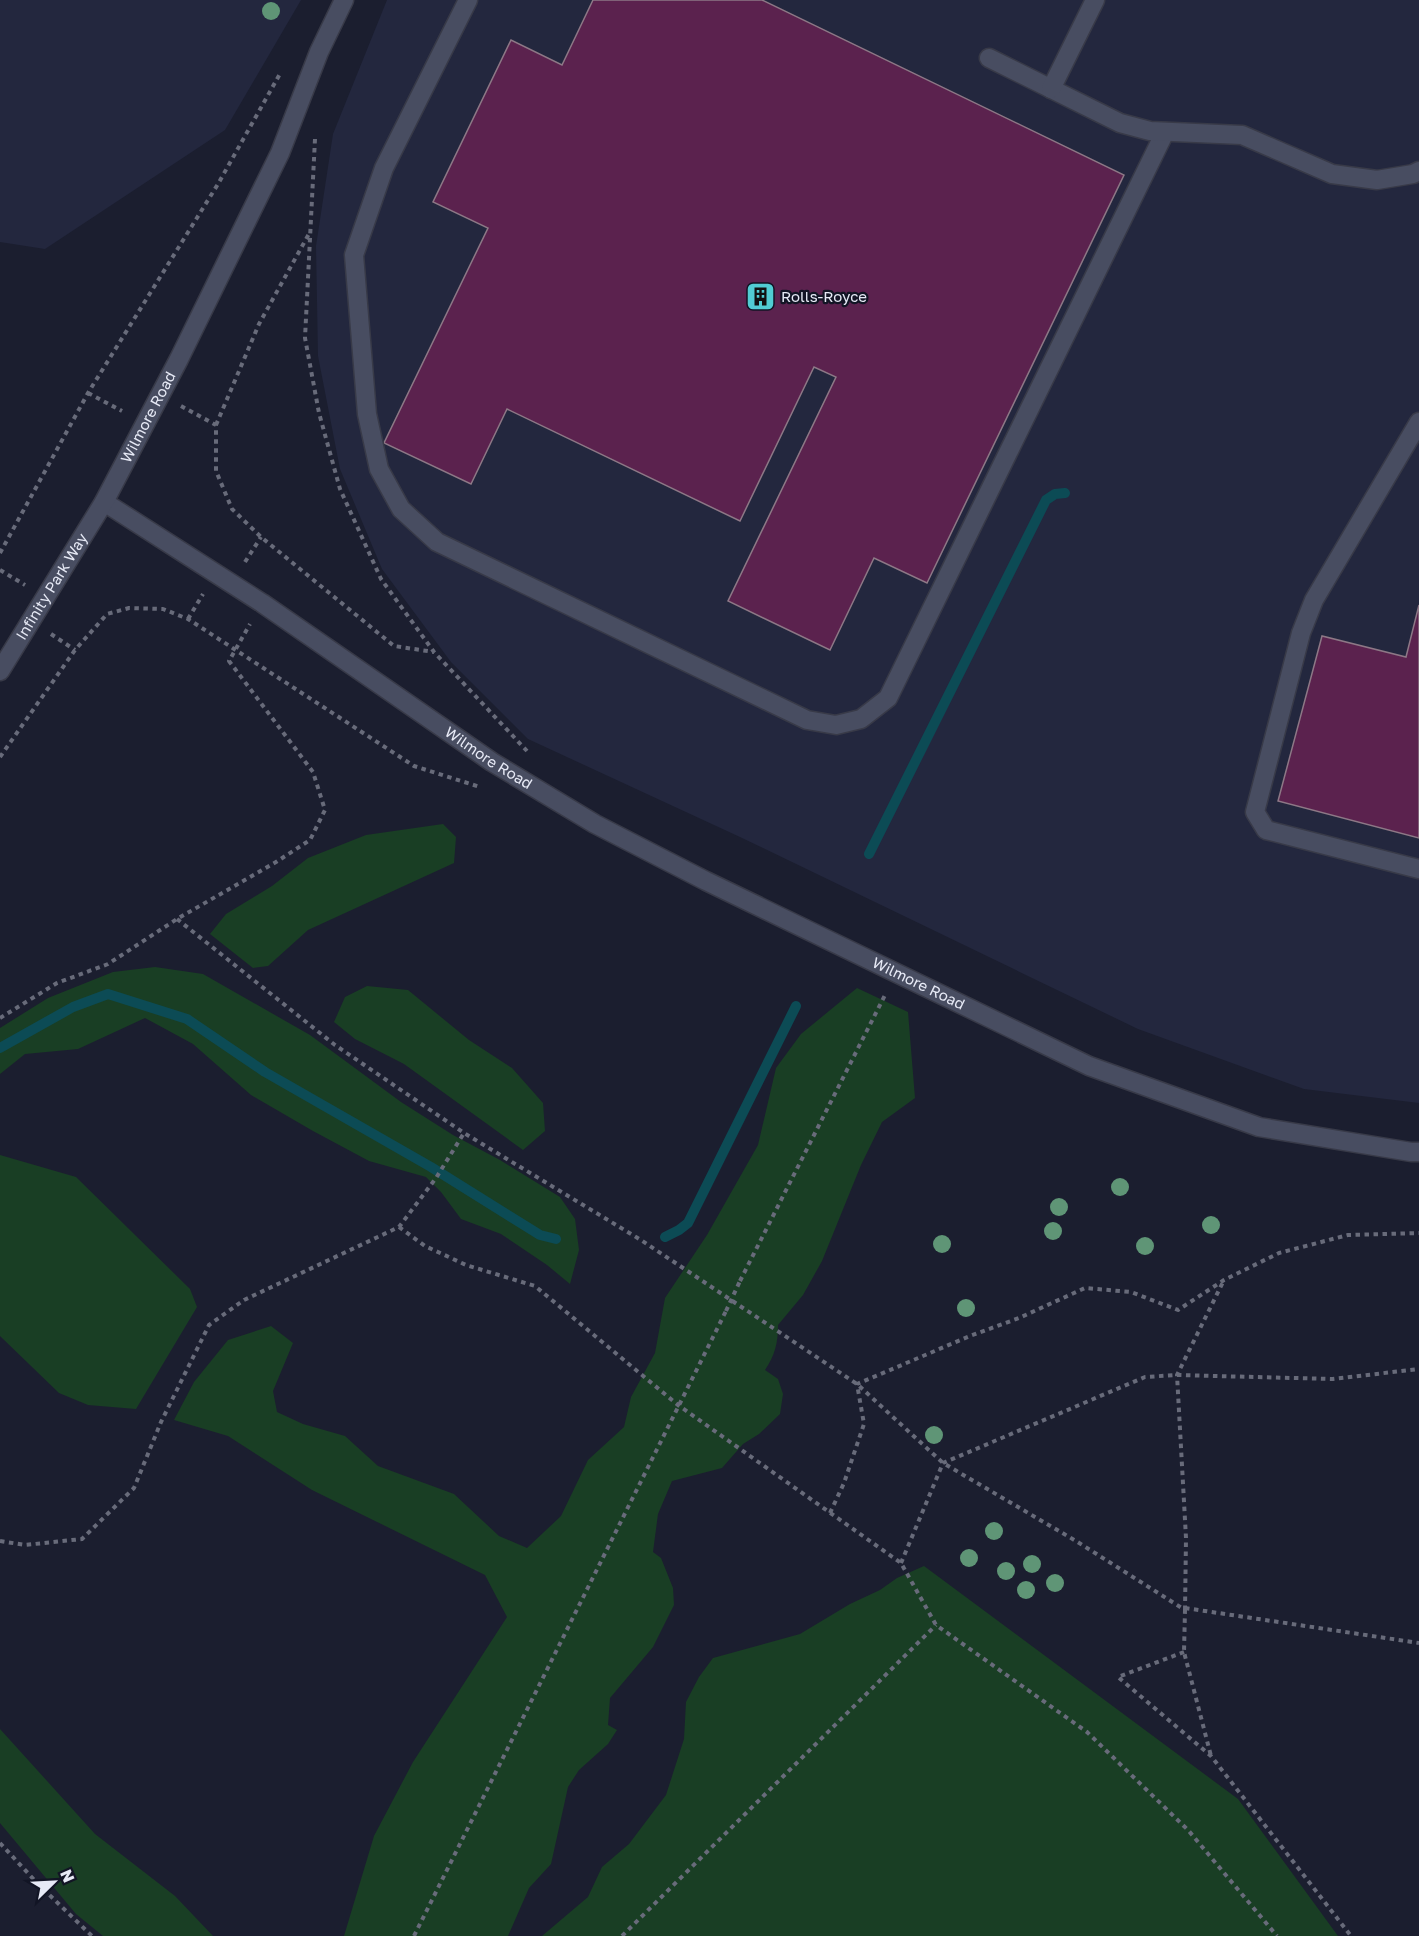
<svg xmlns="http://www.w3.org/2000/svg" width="1419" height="1936" viewBox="0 0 1419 1936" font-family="'Golos Text',sans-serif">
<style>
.built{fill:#23273e}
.green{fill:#193e24}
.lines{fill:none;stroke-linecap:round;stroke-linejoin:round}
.stream{stroke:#0c4b55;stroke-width:10}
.building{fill:#5b224e;stroke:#8d7886;stroke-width:1.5}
.minor-casing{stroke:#383a48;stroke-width:21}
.path{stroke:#686b7a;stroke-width:4;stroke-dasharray:4.5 4.5;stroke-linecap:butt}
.minor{stroke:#484d61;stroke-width:18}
.path-bridge{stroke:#686b7a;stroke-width:4;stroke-dasharray:4.5 4.5;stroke-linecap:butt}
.tree{fill:#5f9576}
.labels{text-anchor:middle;stroke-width:4.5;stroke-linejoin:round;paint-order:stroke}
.poi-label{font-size:15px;fill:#e7eaf6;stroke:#121525;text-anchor:start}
.street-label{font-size:15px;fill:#e7eaf6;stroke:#121525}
</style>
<rect width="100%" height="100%" fill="#1b1e2f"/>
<g class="built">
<path d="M0,0H301L225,130L45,249L0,242Z"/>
<path d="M387,0H1419V1103L1304,1089L1138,1029L740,837L528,739L451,662L382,569L340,469L318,356L316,246L333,134Z"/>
</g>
<g class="green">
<path d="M443,824L456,837L454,863L308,930L268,966L253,968L210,934L226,914L272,886L308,858L366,835Z"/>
<path d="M155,967L203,974L310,1035L401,1102L453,1135L500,1160L560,1197L575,1219L579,1250L570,1284L547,1265L501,1234L461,1219L441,1192L426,1177L369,1161L313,1131L251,1095L193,1044L145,1018L78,1049L25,1054L0,1074V1028L48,998L113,972Z"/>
<path d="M367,986L408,990L469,1040L512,1068L543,1103L545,1131L523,1150L404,1064L355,1039L334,1022L345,997Z"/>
<path d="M857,988L908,1012L915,1098L882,1122L861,1165L822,1261L803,1295L778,1325C778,1343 775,1355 765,1370L778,1379L783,1394L780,1414L759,1434L743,1444L722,1468L672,1481L658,1514L653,1552L661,1558L673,1588L674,1605L653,1647L610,1698L608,1725L617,1730L608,1744L579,1770L568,1787L551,1864L529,1888L508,1936H344L374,1836L413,1762L507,1617L485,1575L312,1490L228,1436L174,1420L194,1382L228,1340L271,1326L293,1343L273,1391L277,1412L303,1424L345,1436L378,1466L454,1494L499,1536L527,1548L561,1516L588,1460L624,1427L631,1397L655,1353L665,1298L707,1235L758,1145L776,1068L801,1034Z"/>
<path d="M0,1155L76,1177L190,1289L197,1307L136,1409L88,1405L59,1393L0,1336Z"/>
<path d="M924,1566L1238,1799L1338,1936H542L588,1897L602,1867L629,1844L666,1795L684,1739L686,1702L699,1677L713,1658L800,1634L850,1604L880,1590L897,1578Z"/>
<path d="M0,1729L95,1834L175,1896L213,1936H103L76,1914L0,1823Z"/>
</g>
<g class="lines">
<g class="stream">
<path d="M869,854L1046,500L1055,494L1065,493"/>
<path d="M0,1048L73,1007L108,994L187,1019L265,1072L431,1167L540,1235L556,1239"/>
<path d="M665,1237L679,1230L688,1223L796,1006"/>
</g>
</g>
<g class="building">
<path d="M593,0H762L1124,175L927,583L874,558L830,650L728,601L836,377L814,367L740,521L507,409L471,484L384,443L488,228L433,202L511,40L562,65Z"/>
<path d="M1419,605V838L1278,801L1322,636L1406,657Z"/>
</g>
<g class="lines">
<defs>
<g id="minor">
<path d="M468,0L384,168L354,255L367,414L379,469L401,509L437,542L807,720L836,725L861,719L888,698L1165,132"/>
<path d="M989,58L1120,123L1150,131L1242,135L1332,174L1377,180L1413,174L1419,171"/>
<path d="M1051,89L1095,0"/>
<path d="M1419,422L1314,600L1301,633L1255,812L1266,830L1419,869"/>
<path id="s1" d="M104,502L262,603L492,762L595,824L706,881L1089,1066L1259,1127L1411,1152H1419"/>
<path id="s2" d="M0,671L104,502L179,359L280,153L319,52L344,0"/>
</g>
</defs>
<use href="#minor" class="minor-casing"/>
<g class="path">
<path d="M315,139L305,338L319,413L340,489L381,579L434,652L527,751"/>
<path d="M88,393L122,411"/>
<path d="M181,406L216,425V471L232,509L261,537L394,646L434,652"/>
<path d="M216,425L259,324L310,232"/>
<path d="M0,553L88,393L218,184L281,72"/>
<path d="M245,562L261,537"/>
<path d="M0,570L25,585"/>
<path d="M188,619L203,594"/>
<path d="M51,634L75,650"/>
<path d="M0,757L75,650L107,614L129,608L163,609L188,619L414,766L480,787"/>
<path d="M177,919L335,1045L464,1133L641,1240L857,1384L943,1463L1076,1541L1185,1610L1184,1652L1211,1756"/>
<path d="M0,1018L57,983L108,964L177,919L276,862L310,840L325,810L313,772L229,661L250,624"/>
<path d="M399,1227L425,1246L466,1265L535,1286L678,1405L901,1563L936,1625L1087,1732L1188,1830L1277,1936"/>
<path d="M740,1281L885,995"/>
<path d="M830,1513L844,1483L864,1424L857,1384L970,1336L1019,1318L1085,1288L1131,1292L1178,1310L1224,1280L1279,1253L1348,1235L1419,1233"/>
<path d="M0,1541L25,1545L82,1539L134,1488L161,1422L209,1325L244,1300L399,1227L436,1178L464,1133"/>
<path d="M901,1563L943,1463L1145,1377L1177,1375L1333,1379L1419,1369"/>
<path d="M1185,1608L1419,1643"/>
<path d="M1185,1610L1186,1538L1177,1375L1224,1280"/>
<path d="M1184,1652L1118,1677L1211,1756L1351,1936"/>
<path d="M0,1843L38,1884L92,1936"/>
<path d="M414,1936L726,1311"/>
<path d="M622,1936L936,1625"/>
</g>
<use href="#minor" class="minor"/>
<path class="path-bridge" d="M726,1311L740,1281"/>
</g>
<g class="tree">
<circle cx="271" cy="11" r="9"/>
<circle cx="1120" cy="1187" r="9"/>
<circle cx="1059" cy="1207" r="9"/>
<circle cx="1211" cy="1225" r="9"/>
<circle cx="1053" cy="1231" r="9"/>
<circle cx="942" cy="1244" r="9"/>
<circle cx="1145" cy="1246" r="9"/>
<circle cx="966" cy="1308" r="9"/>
<circle cx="934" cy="1435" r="9"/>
<circle cx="994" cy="1531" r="9"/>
<circle cx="969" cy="1558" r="9"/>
<circle cx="1032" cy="1564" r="9"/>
<circle cx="1006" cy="1571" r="9"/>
<circle cx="1055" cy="1583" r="9"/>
<circle cx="1026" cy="1590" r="9"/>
</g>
<defs>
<symbol id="building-square" viewBox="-11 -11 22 22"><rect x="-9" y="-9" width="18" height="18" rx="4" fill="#51ccd3" stroke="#121525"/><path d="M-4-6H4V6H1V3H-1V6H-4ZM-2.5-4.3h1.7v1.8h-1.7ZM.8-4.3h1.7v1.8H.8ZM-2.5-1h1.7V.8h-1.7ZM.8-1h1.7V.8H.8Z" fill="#111"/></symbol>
</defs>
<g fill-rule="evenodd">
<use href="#building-square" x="744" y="280" width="33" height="33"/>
</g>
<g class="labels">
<g class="poi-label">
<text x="781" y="302">Rolls-Royce</text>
</g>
<g class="street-label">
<text dy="5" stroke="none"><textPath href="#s2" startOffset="294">Wilmore Road</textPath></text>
<text dy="5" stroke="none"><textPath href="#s2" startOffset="99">Infinity Park Way</textPath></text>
<text dy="5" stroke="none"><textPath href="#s1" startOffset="462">Wilmore Road</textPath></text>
<text dy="5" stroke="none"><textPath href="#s1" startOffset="948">Wilmore Road</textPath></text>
</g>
</g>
<g transform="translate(54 1882) rotate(66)" stroke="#121525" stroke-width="4.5" paint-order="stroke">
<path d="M0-4.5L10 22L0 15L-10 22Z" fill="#e7eaf6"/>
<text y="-9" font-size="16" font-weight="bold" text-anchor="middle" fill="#e7eaf6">N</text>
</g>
</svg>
